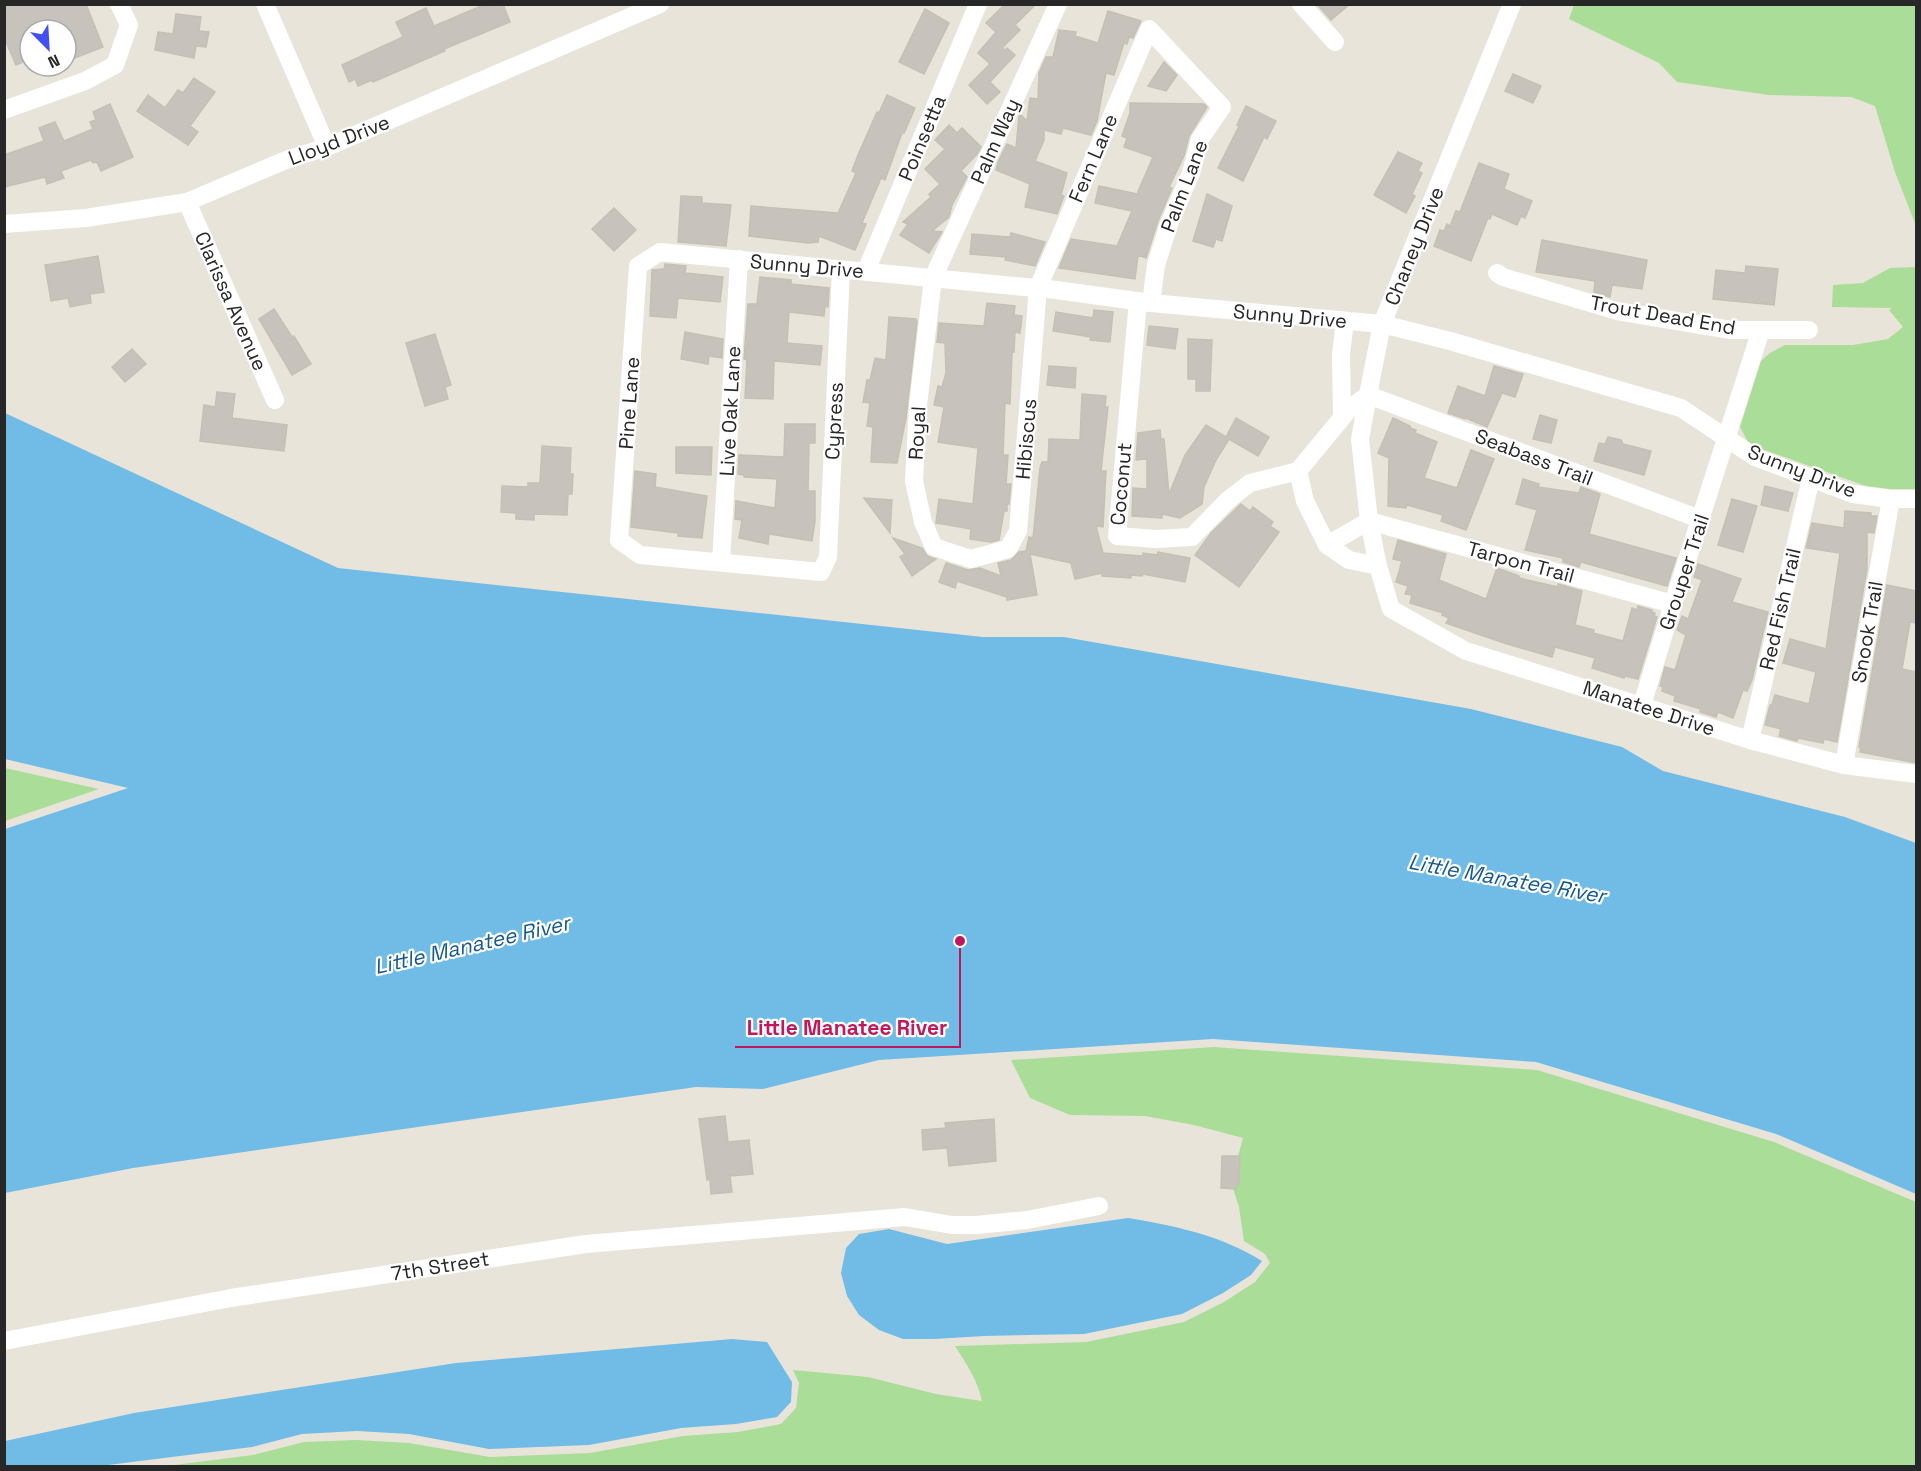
<svg xmlns="http://www.w3.org/2000/svg" width="1921" height="1471" viewBox="0 0 1921 1471" font-family="'Space Grotesk',sans-serif">
<style>
.green{fill:#a9dd98}
.water{fill:#71bce6}
.building{fill:#c7c3bc;stroke:#c4c0b3;stroke-width:1.5}
.lines{fill:none;stroke-linecap:round;stroke-linejoin:round}
.minor{stroke:#fff;stroke-width:18}
.labels{text-anchor:middle;stroke-width:4.5;stroke-linejoin:round;paint-order:stroke}
.street-label{font-size:20px;fill:#272727;stroke:#fff}
.water-label{font-size:21px;font-style:italic;fill:#14588e;stroke:#fff}
.leader{fill:none;stroke:#c2185b;stroke-width:2}
.callout-dot{fill:#c2185b;stroke:#fff;stroke-width:2}
.callout-label{font-size:21px;text-anchor:middle;font-weight:bold;fill:#c2185b;stroke:#fff;stroke-width:4.5;stroke-linejoin:round;paint-order:stroke}
</style>
<rect width="100%" height="100%" fill="#e9e4d9"/>
<g class="green">
<path d="M1574,5H1916V226L1895,172L1875,106L1851,97L1769,95L1677,82L1659,63L1569,19Z"/>
<path d="M1916,267V489H1891L1866,486L1756,447L1748,442L1740,427L1761,361L1770,353L1785,345H1853L1888,339L1903,327L1889,310L1892,308L1832,307L1833,285L1863,283L1890,268Z"/>
<path d="M5,768L99,789L5,821Z"/>
<path d="M1214,1047L1537,1070L1774,1142L1916,1202V1466H166L253,1455L304,1442L357,1440L409,1443L490,1457L590,1453L683,1436L738,1432L781,1424L796,1408L799,1383L793,1370L868,1377L936,1394L982,1401C978,1381 966,1363 955,1346L1086,1342L1184,1322L1224,1302L1255,1282L1270,1263L1265,1254L1244,1241L1239,1207L1231,1182L1243,1138L1194,1125L1145,1116L1070,1115L1030,1098L1011,1060Z"/>
</g>
<g class="water">
<path d="M5,413L338,568L983,637H1064L1471,709L1622,747L1663,771L1845,817L1916,843V1194L1776,1134L1536,1062L1213,1039L879,1060L763,1089L696,1087L133,1168L5,1193V829L128,788L5,759Z"/>
<path d="M1128,1218C1176,1226 1220,1235 1262,1261L1251,1275L1223,1293L1182,1314L1084,1334L984,1336L934,1339H903L879,1330L859,1315L847,1296L841,1273L846,1248L859,1234L889,1229L947,1244Z"/>
<path d="M732,1339L767,1342L792,1382L791,1402L777,1417L736,1424L681,1428L589,1445L489,1449L409,1434L357,1431L302,1434L252,1447L100,1466H5V1441L134,1413L456,1363Z"/>
</g>
<g class="building">
<path d="M4,4H86L103,47L72,59L66,44V30H30V59L16,65L4,37Z"/>
<path d="M486,4H503L510,22L444,49L445,51L373,82L372,80L358,86L355,79L349,82L342,65L403,37L396,22L426,8L434,26Z"/>
<path d="M1005,4H1036L1015,25L1020,30L1002,48L1005,50L1007,48L1015,55L990,82L1000,92L987,104L969,85L990,64L978,53L996,32L986,23Z"/>
<path d="M1317,4H1350L1331,20Z"/>
<path d="M925,9L949,23L924,74L899,62Z"/>
<path d="M1108,11L1141,21L1133,38L1129,37L1127,44L1124,43L1114,75L1106,73L1097,121L1091,135L1063,128L1061,134L1044,130V140L1035,161L1067,173L1061,195L1064,196L1057,214L1025,207L1030,184L996,170L998,162L1007,144L1016,148L1019,116L1020,114L1027,121L1030,98L1038,99L1039,73L1046,57H1053L1059,30L1076,32L1075,36L1098,43Z"/>
<path d="M176,14L201,17L199,31L209,32L206,47L196,46L194,58L155,50L158,32L173,34Z"/>
<path d="M1164,62L1177,75L1166,91L1148,86Z"/>
<path d="M1513,74L1541,86L1533,103L1505,91Z"/>
<path d="M194,78L215,92L190,126L198,132L188,145L137,111L148,95L165,108L178,90L183,93Z"/>
<path d="M887,95L915,108L904,133H902L885,180L881,178L862,223L866,224L855,250L819,236L818,242L808,243L749,236L751,206L838,213L856,173L852,171L858,155L877,112L879,113Z"/>
<path d="M1130,103L1204,104L1207,107L1189,136L1184,156L1169,187L1172,188L1158,221L1146,258L1138,255L1135,279L1059,268L1071,239L1117,246L1132,211L1095,203L1099,186L1137,194L1153,157L1124,147L1127,138L1122,136L1130,113Z"/>
<path d="M110,104L133,157L101,171L97,162L93,163L91,160L61,171L64,178L47,184L45,177L4,187V155L44,141L39,128L55,122L64,141L93,129L90,122L96,120L93,112Z"/>
<path d="M1246,106L1276,121L1267,139L1264,137L1243,181L1218,168L1239,126L1237,125Z"/>
<path d="M949,125L957,133L962,128L981,147L977,154L961,171L967,177L952,205L949,217L932,231L942,232L929,253L900,235L908,224L903,222L931,197L929,194L940,184L925,169L945,149L935,140Z"/>
<path d="M1398,152L1422,163L1418,171L1422,173L1412,194L1415,196L1406,213L1374,195Z"/>
<path d="M1479,163L1509,174L1504,189L1532,201L1525,218L1521,216L1517,225L1492,214L1490,219L1488,218L1471,261L1434,246L1440,230L1444,231L1447,224L1450,226L1456,211L1460,212Z"/>
<path d="M1207,194L1232,206L1222,241L1216,239L1213,247L1193,241Z"/>
<path d="M681,196L702,197V203L731,205L726,246L678,242Z"/>
<path d="M614,208L636,230L614,251L592,229Z"/>
<path d="M1011,233L1045,242L1035,266L1005,260L1006,257L970,254L972,234L1010,237Z"/>
<path d="M1542,240L1647,260L1642,289L1612,285L1610,297L1594,292L1595,281L1536,272Z"/>
<path d="M98,256L104,292L90,294L91,303L70,307L68,298L51,301L45,265Z"/>
<path d="M665,264L686,266L685,273L723,277L720,302L678,298L676,318L650,316L652,270L664,269Z"/>
<path d="M1746,266L1778,269L1774,305L1713,299L1716,270L1745,273Z"/>
<path d="M760,277L791,280V284L829,288L828,307L825,306L824,316L789,312L787,343L822,346L820,365L774,361L773,399L745,398L747,360L744,359L748,304H757Z"/>
<path d="M987,303L1015,306L1014,315L1022,316L1020,333L1015,332L1014,352H1012L1010,404L1005,403L1003,455H1008L1006,484H1011L1009,504H1007V511H1004L999,540L991,542L970,539L971,529L936,523L939,499L973,504L978,448L938,442L944,407L934,405L938,386L942,387L946,373L945,343L937,342L939,323L984,326Z"/>
<path d="M274,309L292,337L294,336L311,364L292,375L259,319Z"/>
<path d="M1094,310L1113,312L1110,342L1090,340L1091,337L1053,331L1056,312L1093,318Z"/>
<path d="M889,317L916,319L917,322L906,418L897,463L871,462L873,427L867,426L870,403L863,402L867,380H870L875,358L886,360Z"/>
<path d="M1149,326L1178,329L1175,349L1147,345Z"/>
<path d="M685,332L723,339L722,358L709,356L708,364L681,359Z"/>
<path d="M435,334L451,385L445,387L448,399L425,406L406,343Z"/>
<path d="M1188,339L1212,340L1210,391H1196V379H1188Z"/>
<path d="M132,349L146,364L125,382L112,367Z"/>
<path d="M1049,366L1076,368L1075,388L1047,385Z"/>
<path d="M1494,366L1523,374L1515,397L1502,393L1487,427L1466,418L1465,419L1448,413L1458,386L1485,396Z"/>
<path d="M217,392L235,394L232,418L287,425L284,451L200,441L204,405L215,407Z"/>
<path d="M1082,394L1106,396L1105,407H1108L1101,471H1106L1103,527L1096,526L1103,553L1143,556V553L1157,555L1158,552L1190,558L1185,582L1143,574L1142,576L1131,575V578L1102,576V573L1075,579L1071,563L1030,554L1037,595L1007,600V597L957,581L955,588L939,582L946,563L968,570L980,568L1001,576L998,563L1011,560L1019,552L1026,551L1029,537L1033,538L1040,468L1042,462H1048L1049,439L1080,440Z"/>
<path d="M1540,415L1557,420L1551,443L1533,439Z"/>
<path d="M1236,418L1269,437L1258,456L1229,439L1216,460L1204,487L1202,504L1180,518L1162,514V518L1132,516L1133,488L1147,489V459L1136,460L1138,433L1160,430L1161,439H1164L1169,494L1185,455L1206,425L1226,437Z"/>
<path d="M1393,418L1410,426V428L1416,430L1415,433L1437,442L1424,478L1457,488L1471,450L1494,459L1466,530L1441,521L1443,515L1407,505L1406,508L1388,506L1389,458L1378,453Z"/>
<path d="M785,424H815V443H809L808,491H815V521L812,541L769,534L768,544L739,538L742,520L735,519L736,501L775,508L777,479L744,477V475L738,474L739,455L784,457Z"/>
<path d="M1608,437L1621,440L1623,444L1651,451L1644,475L1594,461L1599,443L1605,444Z"/>
<path d="M542,446L571,448L570,474H573L572,494H568L567,515L534,514V520L516,519V513L501,512L502,486L528,487V483H540Z"/>
<path d="M676,447H712L711,475L676,473Z"/>
<path d="M635,471L656,474L655,487L707,496L702,538L678,536V533L631,527Z"/>
<path d="M1523,479L1539,484L1538,487L1579,493L1581,487L1600,494L1589,534L1676,558L1667,586L1581,562L1579,567L1563,562V558L1525,550L1537,510L1516,504Z"/>
<path d="M1765,486L1793,493L1788,511L1761,505Z"/>
<path d="M864,498L892,500L890,533Z"/>
<path d="M1732,499L1757,506L1743,552L1718,545Z"/>
<path d="M1241,504L1250,511L1253,507L1273,522L1270,526L1279,532L1239,587L1195,555L1211,533Z"/>
<path d="M1845,511L1871,513V516H1877L1874,533L1867,532V569L1837,742L1824,739L1823,743L1798,738L1797,741L1779,736L1781,729L1765,725L1770,705H1772L1775,695L1809,704L1816,672L1783,663L1790,639L1826,649L1840,553L1806,548L1812,523L1844,528Z"/>
<path d="M893,538L922,548L927,556L936,559L912,576L900,557L905,554Z"/>
<path d="M1398,540L1446,554L1439,580L1486,599L1497,568L1519,576V578L1558,587V584L1582,591L1575,625L1594,630L1593,633L1623,641L1632,608L1637,610L1638,606L1652,610V612L1655,613L1654,616L1657,617L1638,679L1625,676L1624,678L1592,668L1595,658L1555,647L1552,657L1504,643L1446,623L1449,618L1442,615L1443,613L1410,603L1412,595L1405,594L1408,586L1396,582L1402,561L1393,559Z"/>
<path d="M1698,564L1741,579L1732,602L1768,612L1752,680L1747,691L1743,690L1733,718L1718,712L1716,717L1700,712L1701,709L1674,701L1675,696L1662,691L1663,687L1660,686L1665,667L1675,670L1686,635L1677,630L1682,616L1688,619L1702,580L1694,577Z"/>
<path d="M1887,585L1917,591V623L1910,622L1902,669L1917,672V763L1860,752L1861,747H1859Z"/>
<path d="M725,1116L728,1142L749,1140L753,1174L730,1176L732,1192L711,1194L710,1179L707,1180L699,1119Z"/>
<path d="M994,1119L996,1161L949,1166L947,1148L923,1150L922,1130L946,1128L945,1123Z"/>
<path d="M1222,1156H1240L1239,1184H1236V1189L1221,1188Z"/>
</g>
<g class="lines">
<g class="minor">
<path d="M265,4L327,147"/>
<path d="M1058,4L933,278L918,405L914,481L923,522L934,547L971,559L1008,549L1018,531L1038,288L1149,29L1222,107L1200,139L1191,173L1169,224L1156,265L1151,303"/>
<path d="M1301,4L1335,42"/>
<path d="M4,110L85,81L115,65L129,25L119,4"/>
<path d="M187,202L275,400"/>
<path d="M4,224L86,218L187,202L286,160L327,147L660,4"/>
<path d="M841,269L828,557L821,572L640,555L619,540L638,266L660,252L1056,290L1151,303L1382,324L1450,341L1681,408L1755,457L1853,494L1891,499H1916"/>
<path d="M866,271L978,4"/>
<path d="M1497,273L1503,277L1617,311L1731,330H1809"/>
<path d="M1138,301L1117,536L1156,539L1192,537L1228,500L1250,483L1298,471"/>
<path d="M1342,417L1341,354L1345,321"/>
<path d="M1298,471L1305,501L1327,545L1369,521L1378,566L1391,609L1466,651L1750,740L1844,765L1916,774"/>
<path d="M1298,471L1350,408L1368,395L1382,324L1512,4"/>
<path d="M1327,545L1349,560L1378,566"/>
<path d="M721,562L739,259"/>
<path d="M1673,604L1369,521L1360,439L1368,395L1700,519"/>
<path d="M1642,705L1673,604L1761,330"/>
<path d="M1750,740L1811,478"/>
<path d="M1844,765L1891,499"/>
<path d="M4,1341L231,1298L586,1244L905,1217L952,1225H976L1027,1220L1099,1206"/>
</g>
</g>
<g class="labels">
<g class="street-label">
<text transform="translate(922 138) rotate(-67)" y="7">Poinsetta</text>
<text transform="translate(339 140) rotate(-21)" y="7">Lloyd Drive</text>
<text transform="translate(995 141) rotate(-66)" y="7">Palm Way</text>
<text transform="translate(1093 158) rotate(-67)" y="7">Fern Lane</text>
<text transform="translate(1184 186) rotate(-69)" y="7">Palm Lane</text>
<text transform="translate(1414 246) rotate(-68)" y="7">Chaney Drive</text>
<text transform="translate(807 266) rotate(5)" y="7">Sunny Drive</text>
<text transform="translate(231 301) rotate(66)" y="7">Clarissa Avenue</text>
<text transform="translate(1663 315) rotate(10)" y="7">Trout Dead End</text>
<text transform="translate(1290 316) rotate(5)" y="7">Sunny Drive</text>
<text transform="translate(629 403) rotate(-86)" y="7">Pine Lane</text>
<text transform="translate(730 411) rotate(-87)" y="7">Live Oak Lane</text>
<text transform="translate(834 421) rotate(-87)" y="7">Cypress</text>
<text transform="translate(917 433) rotate(-87)" y="7">Royal</text>
<text transform="translate(1026 439) rotate(-85)" y="7">Hibiscus</text>
<text transform="translate(1534 457) rotate(21)" y="7">Seabass Trail</text>
<text transform="translate(1802 471) rotate(21)" y="7">Sunny Drive</text>
<text transform="translate(1121 484) rotate(-85)" y="7">Coconut</text>
<text transform="translate(1521 562) rotate(15)" y="7">Tarpon Trail</text>
<text transform="translate(1684 572) rotate(-72)" y="7">Grouper Trail</text>
<text transform="translate(1780 609) rotate(-77)" y="7">Red Fish Trail</text>
<text transform="translate(1867 632) rotate(-80)" y="7">Snook Trail</text>
<text transform="translate(1649 708) rotate(18)" y="7">Manatee Drive</text>
<text transform="translate(440 1266) rotate(-9)" y="7">7th Street</text>
</g>
<g class="water-label">
<text transform="translate(1507 879) rotate(10)" y="7">Little Manatee River</text>
<text transform="translate(472 945) rotate(-13)" y="7">Little Manatee River</text>
</g>
</g>
<path class="leader" d="M960 941L960 1047H735"/>
<circle class="callout-dot" cx="960" cy="941" r="6"/>
<g class="callout-label">
<text x="847" y="1035">Little Manatee River</text>
</g>
<rect width="1921" height="1471" fill="none" stroke="#272727" stroke-width="12"/>
<g transform="translate(48 48) rotate(156)"><circle r="28" fill="#ffffff" stroke="#a9a9a9" stroke-width="1.5"/>
<path d="M0-4.5L10 22L0 15L-10 22Z" fill="#4150ef"/>
<text y="-9" font-size="16" font-weight="bold" text-anchor="middle" fill="#272727">N</text>
</g>
</svg>
